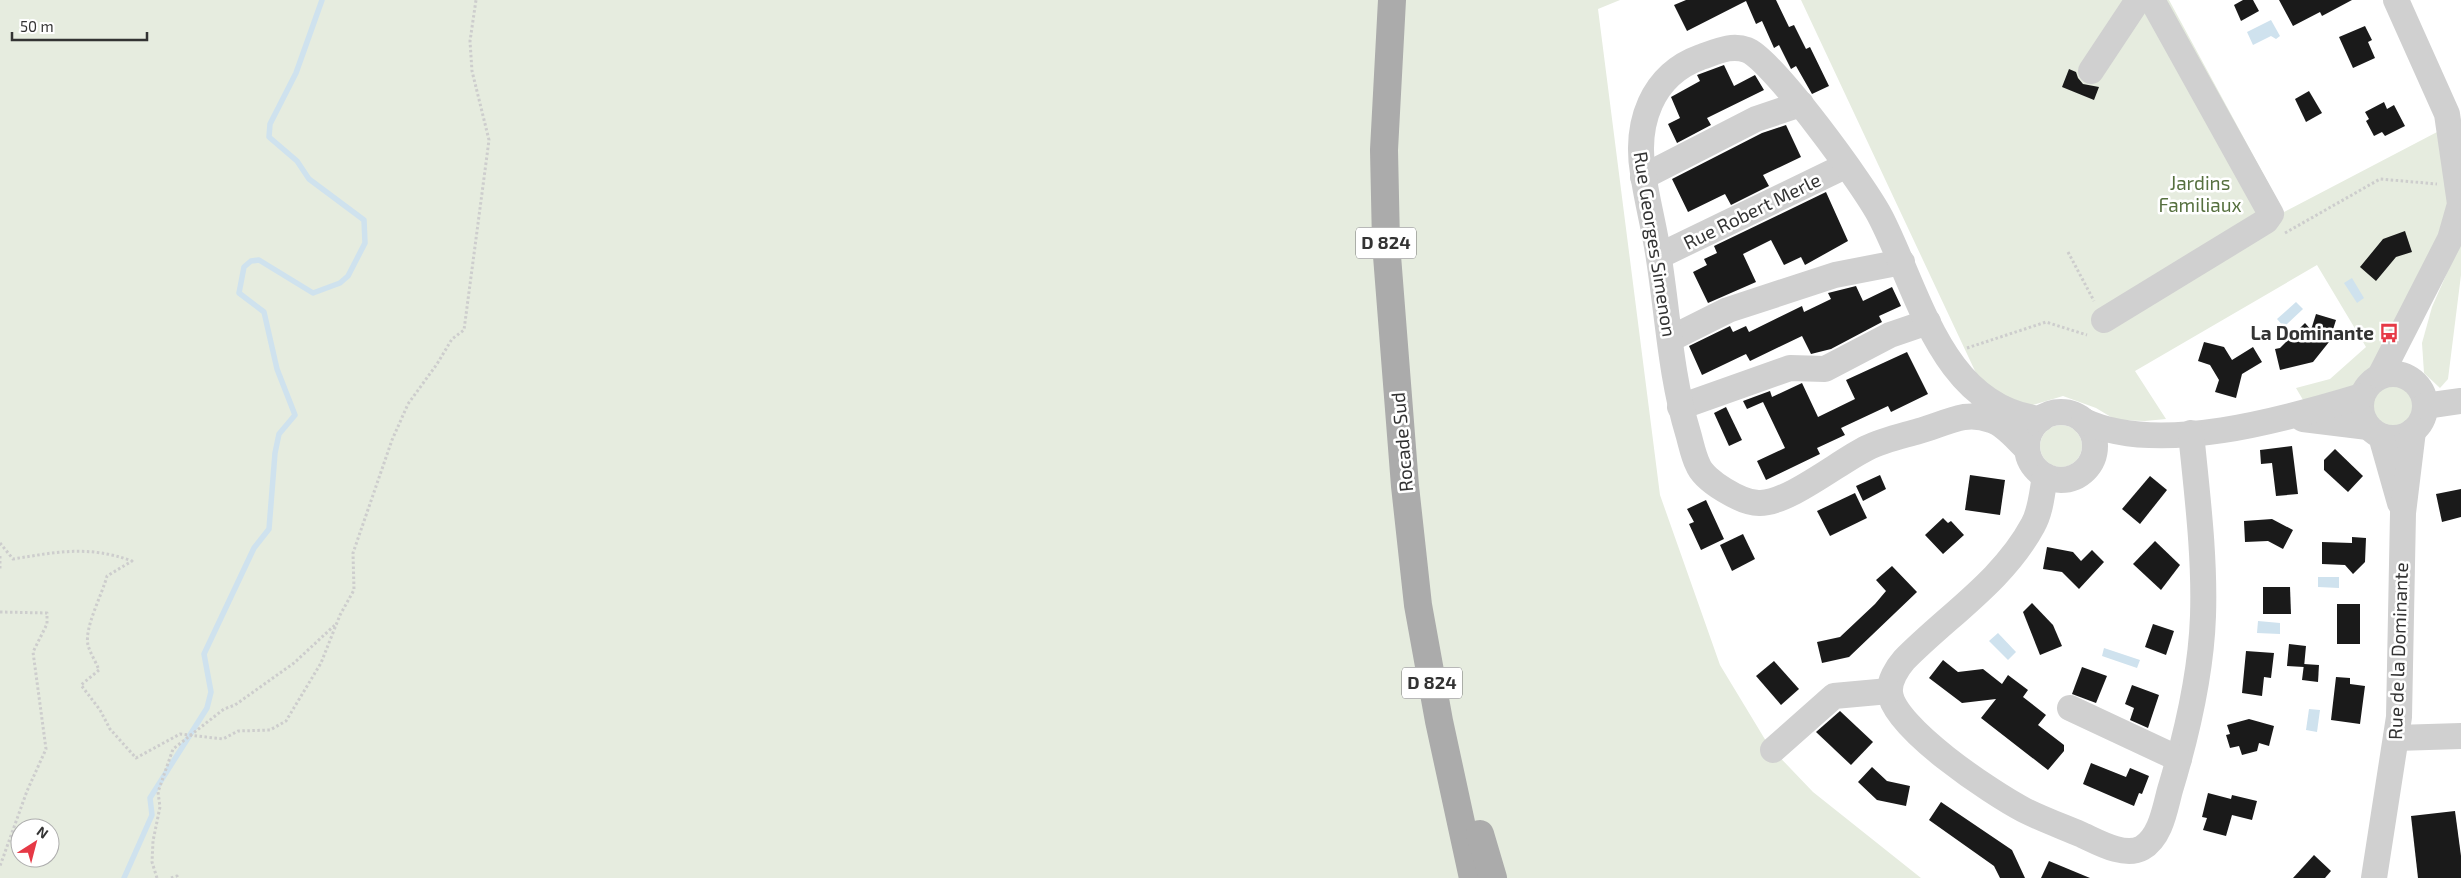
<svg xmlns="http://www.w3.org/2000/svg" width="2461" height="878" viewBox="0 0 2461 878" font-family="'Exo 2',sans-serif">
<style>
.green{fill:#e6ecdf;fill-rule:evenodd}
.water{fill:#cfe2ee}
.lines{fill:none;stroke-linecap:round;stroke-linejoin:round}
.stream{stroke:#cfe2ee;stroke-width:5.5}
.building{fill:#1a1a1a}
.path{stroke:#cdcdcd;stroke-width:3;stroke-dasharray:2.5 2.5;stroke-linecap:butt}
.minor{stroke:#d0d0d0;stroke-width:26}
.major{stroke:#ababab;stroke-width:28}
.labels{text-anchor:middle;stroke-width:5;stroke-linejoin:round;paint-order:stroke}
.shield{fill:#fff;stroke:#707070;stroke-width:1}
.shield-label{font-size:18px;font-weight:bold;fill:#333}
.park-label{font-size:19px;fill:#56703f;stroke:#fff}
.street-label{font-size:19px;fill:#333;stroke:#fff}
.poi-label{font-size:19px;font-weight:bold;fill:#333;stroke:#fff;text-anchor:end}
</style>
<rect width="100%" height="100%" fill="#fff"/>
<g class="green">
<path d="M0,0H1620L1598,9L1660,495L1720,665L1769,746L1813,792L1921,878H0ZM20,828H50V858H20Z"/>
<path d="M1801,0H2169L2284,212L2439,131L2449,208L2439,243L2377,365L2362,377L2351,389L2306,405L2296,388L2330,379L2366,347L2317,265L2135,371L2166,419L2145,421L2116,420L2096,408L2063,396L2026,407L1983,388Z"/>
<path d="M2461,241V275L2448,379L2440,388L2424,373L2422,343L2432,307Z"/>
<circle cx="2392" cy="405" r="21"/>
<circle cx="2061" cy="446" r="21"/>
</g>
<g class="water">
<path d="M2271,20L2280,36L2276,39L2271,36L2253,45L2247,32Z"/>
<path d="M2352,278L2364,298L2357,303L2344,283Z"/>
<path d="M2296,302L2303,309L2284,327L2277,319Z"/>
<path d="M2318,577H2339V588L2318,587Z"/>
<path d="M2258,621L2280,623V634L2257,633Z"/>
<path d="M1998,633L2016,652L2008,660L1989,641Z"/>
<path d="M2104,648L2140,660L2137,668L2102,656Z"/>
<path d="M2309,709L2320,710L2317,732L2306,730Z"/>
</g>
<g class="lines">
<path class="stream" d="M124,878L152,815L150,798L207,708L211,692L204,654L254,548L269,529L275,453L279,434L295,415L277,369L264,312L239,293L244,267L251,261L259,260L313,293L340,283L348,276L365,243L364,220L309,179L297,161L269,137L270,124L296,73L322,0"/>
</g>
<g class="building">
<path d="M1686,0H1776L1789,27L1794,25L1806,49L1810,47L1829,86L1812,94L1796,66L1791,69L1779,45L1774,48L1762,21L1756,24L1746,1L1687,31L1674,5Z"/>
<path d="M2243,0H2253L2259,11L2241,21L2234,5Z"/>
<path d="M2279,0H2352L2322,16L2320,12L2293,26Z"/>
<path d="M2365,26L2372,40L2368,42L2375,58L2353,68L2339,37Z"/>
<path d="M1724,65L1734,86L1755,75L1764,90L1707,118L1711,125L1677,143L1668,124L1680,118L1671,97L1700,81L1697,75Z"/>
<path d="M2069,69L2076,72L2078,78L2083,84L2099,87L2094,100L2062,87Z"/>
<path d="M2309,91L2322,113L2306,122L2295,99Z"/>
<path d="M2384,102L2387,109L2394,105L2405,126L2385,136L2382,132L2374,136L2366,121L2369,119L2365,112Z"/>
<path d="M1786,125L1801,157L1763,175L1769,186L1731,205L1725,194L1688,212L1672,179L1762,133Z"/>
<path d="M1826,192L1848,241L1805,265L1801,257L1784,265L1771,240L1743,254L1756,282L1708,303L1693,272L1707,265L1704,259L1717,253L1714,246Z"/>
<path d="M2405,231L2412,252L2396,257L2376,281L2360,267L2383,239Z"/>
<path d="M1856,286L1863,301L1892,287L1901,306L1879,316L1882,322L1831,349L1811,354L1802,336L1750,361L1746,354L1702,375L1689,346L1730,326L1733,332L1746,326L1749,332L1802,306L1804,312L1831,299L1828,293Z"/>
<path d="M2316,314L2336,320L2329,342L2313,362L2280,370L2275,349L2280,348L2305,323L2311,330Z"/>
<path d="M2204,342L2224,347L2232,360L2253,347L2262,362L2242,374L2236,398L2215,392L2219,380L2210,365L2198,361Z"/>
<path d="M1907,352L1928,394L1891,412L1888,406L1841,428L1845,435L1817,448L1820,454L1766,480L1757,461L1785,448L1763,402L1747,409L1743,401L1770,391L1772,397L1802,383L1818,417L1855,399L1846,380Z"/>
<path d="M1726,407L1742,440L1729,446L1714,413Z"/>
<path d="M2292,446L2298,494L2276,496L2272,463L2261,464L2260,450Z"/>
<path d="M2335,449L2363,476L2348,492L2324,470V460Z"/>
<path d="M1880,475L1886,489L1863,501L1856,486Z"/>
<path d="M1970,475L2005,480L2000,515L1965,510Z"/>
<path d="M2150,476L2167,490L2140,524L2122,509Z"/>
<path d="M2461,489V517L2442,522L2436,494Z"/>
<path d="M1855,493L1867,518L1830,536L1817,511Z"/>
<path d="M1706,500L1724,539L1701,550L1689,524L1694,522L1687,509Z"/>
<path d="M1943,518L1948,523L1951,521L1964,535L1943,554L1925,535Z"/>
<path d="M2272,519L2293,530L2283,549L2268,541L2245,542L2244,521Z"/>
<path d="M1743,534L1755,559L1732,571L1720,545Z"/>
<path d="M2352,537L2366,538L2365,562L2353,574L2345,565L2322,564V542L2352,543Z"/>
<path d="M2155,541L2180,565L2161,590L2133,564Z"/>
<path d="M2047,547L2073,552L2081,561L2092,550L2104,562L2079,589L2062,572L2043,569Z"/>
<path d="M1892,566L1917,592L1849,657L1822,663L1817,642L1840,637L1875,604L1886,591L1876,580Z"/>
<path d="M2263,587H2290L2291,614H2263Z"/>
<path d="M2032,603L2053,625L2062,646L2040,655L2023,612Z"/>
<rect x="2337" y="604" width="23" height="40"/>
<path d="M2153,624L2174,631L2166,655L2145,647Z"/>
<path d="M2289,644L2306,646L2304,667L2287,666Z"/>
<path d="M2246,651L2274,653L2271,678L2264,677L2262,696L2242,693Z"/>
<path d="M1943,660L1958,672L1983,669L2002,684L2008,675L2028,690L2023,697L2046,715L2038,725L2064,745V751L2048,770L1981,718L1996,699L1962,703L1929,678Z"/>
<path d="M1774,661L1799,689L1781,705L1756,676Z"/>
<path d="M2304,664L2319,665L2318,682L2302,680Z"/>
<path d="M2082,667L2107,676L2096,703L2072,694Z"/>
<path d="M2336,677L2350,678V684L2365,686L2360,724L2331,720Z"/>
<path d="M2132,685L2159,695L2148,728L2130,720L2134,708L2125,704Z"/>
<path d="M1840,711L1873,742L1851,765L1816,732Z"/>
<path d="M2249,719L2274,726L2269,746L2259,743L2257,751L2242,755L2239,746L2230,748L2226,735L2230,734L2227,725Z"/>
<path d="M2091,763L2126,777L2130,768L2149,776L2142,794L2139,793L2134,806L2083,784Z"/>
<path d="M1872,767L1887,781L1910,786L1906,806L1877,800L1858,782Z"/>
<path d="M2208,793L2231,799L2232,795L2257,801L2252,820L2232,815L2226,836L2203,830L2207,818L2202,817Z"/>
<path d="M1941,802L2012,850L2025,878H2000L1994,866L1929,820Z"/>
<path d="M2455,811L2461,856V878H2418L2411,816Z"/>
<path d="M2314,855L2331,871L2325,878H2293Z"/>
<path d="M2049,861L2090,878H2041Z"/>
</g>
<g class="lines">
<g class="path">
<path d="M2285,233L2380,179L2437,184"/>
<path d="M2068,252L2094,301"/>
<path d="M1967,348L2046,322L2087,335"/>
<path d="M0,543L13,559C57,552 88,545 132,561L107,576C102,595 84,628 88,645C90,653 96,662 99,670L81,685L100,710L110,729L136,758L180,734L223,739L238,731L270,730L286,721L321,663L340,615L354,590L353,553L392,440L408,404L437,364L452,339L464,330L489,140L472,71L470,41L476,0"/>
<path d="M0,556V570"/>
<path d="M0,612L47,613V624L33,652L46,749L27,791L0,866"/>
<path d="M157,878L152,862L153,841L160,807L158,792L173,749L224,709L235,705L294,663L336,624"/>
<path d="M171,878L177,876L178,878"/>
</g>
<g class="minor">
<path d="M2091,71L2138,0"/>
<path d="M1643,177L1756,119L1801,104"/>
<path d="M1659,256L1845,166"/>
<path d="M2104,320L2266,221L2271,214L2152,0"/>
<path d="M1670,339L1728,310L1835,275L1902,262"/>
<circle cx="2393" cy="406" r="32"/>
<path d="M2380,376L2450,239L2460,204L2447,114L2396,0"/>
<path d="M2425,406L2461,401"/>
<path d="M1680,407L1790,368L1825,369L1890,335L1928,322"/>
<circle cx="2061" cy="446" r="34"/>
<path d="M2303,419L2368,427"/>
<path d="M2084,421C2158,456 2286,419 2362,396"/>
<path d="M2381,436L2400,503"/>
<path d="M2027,449C2016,439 2005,424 1991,420C1983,417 1972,416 1964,417C1949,420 1933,427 1919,431C1902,436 1883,440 1867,448C1840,461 1788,504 1759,503C1742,503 1704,481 1698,465C1693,455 1691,443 1688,433C1671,377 1668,317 1659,259C1655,230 1647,202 1643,173C1635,124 1651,75 1701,57C1716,52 1731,44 1747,50C1772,59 1867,189 1881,218C1919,292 1942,408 2041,419"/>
<path d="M2045,476C2042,492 2041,511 2033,525C2003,581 1947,616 1904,660C1897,668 1889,681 1890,692C1892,727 1993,794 2024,810C2042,819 2061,826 2080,834C2096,841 2124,858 2142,848C2161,837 2165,808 2170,790C2187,734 2201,674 2203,616C2205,555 2197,494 2191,433"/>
<path d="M2070,708L2179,759"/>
<path d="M2396,738L2461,736"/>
<path d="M1773,750L1834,696L1889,691"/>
<path d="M2374,878L2399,717L2403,513L2413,431"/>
</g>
<g class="major">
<path d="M1392,0L1384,150L1386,243L1405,486L1418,605L1439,721L1473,878"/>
<path d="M1480,834L1493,878"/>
</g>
</g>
<defs>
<symbol id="bus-bare" viewBox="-9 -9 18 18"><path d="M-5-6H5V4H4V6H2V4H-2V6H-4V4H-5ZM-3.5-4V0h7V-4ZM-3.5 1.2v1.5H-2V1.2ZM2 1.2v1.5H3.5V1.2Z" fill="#e63946" stroke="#fff" stroke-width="2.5" paint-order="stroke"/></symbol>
</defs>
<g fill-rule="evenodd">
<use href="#bus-bare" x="2375" y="319" width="28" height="28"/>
</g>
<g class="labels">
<g class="shield">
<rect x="1356" y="227.5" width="60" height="31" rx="4"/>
<rect x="1402" y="667.5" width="60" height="31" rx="4"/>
</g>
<g class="shield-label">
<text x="1386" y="249">D 824</text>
<text x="1432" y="689">D 824</text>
</g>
<g class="park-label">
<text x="2200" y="190">Jardins<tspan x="2200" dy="22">Familiaux</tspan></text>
</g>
<g class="street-label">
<text transform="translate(1752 211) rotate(-26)" y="7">Rue Robert Merle</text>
<text transform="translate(1655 244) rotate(81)" y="7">Rue Georges Simenon</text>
<text transform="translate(1402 442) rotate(-95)" y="7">Rocade Sud</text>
<text transform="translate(2398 651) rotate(-88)" y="7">Rue de la Dominante</text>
</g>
<g class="poi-label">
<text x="2374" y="340">La Dominante</text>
</g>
</g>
<g transform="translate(35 843) rotate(36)"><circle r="24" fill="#ffffff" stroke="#adadad"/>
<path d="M0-4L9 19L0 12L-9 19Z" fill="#e63946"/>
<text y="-8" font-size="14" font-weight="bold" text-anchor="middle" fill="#333333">N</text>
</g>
<path d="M12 32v8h135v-8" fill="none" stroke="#333333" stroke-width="2.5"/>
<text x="20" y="32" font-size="15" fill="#333333" stroke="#ffffff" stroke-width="4" paint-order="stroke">50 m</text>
</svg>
